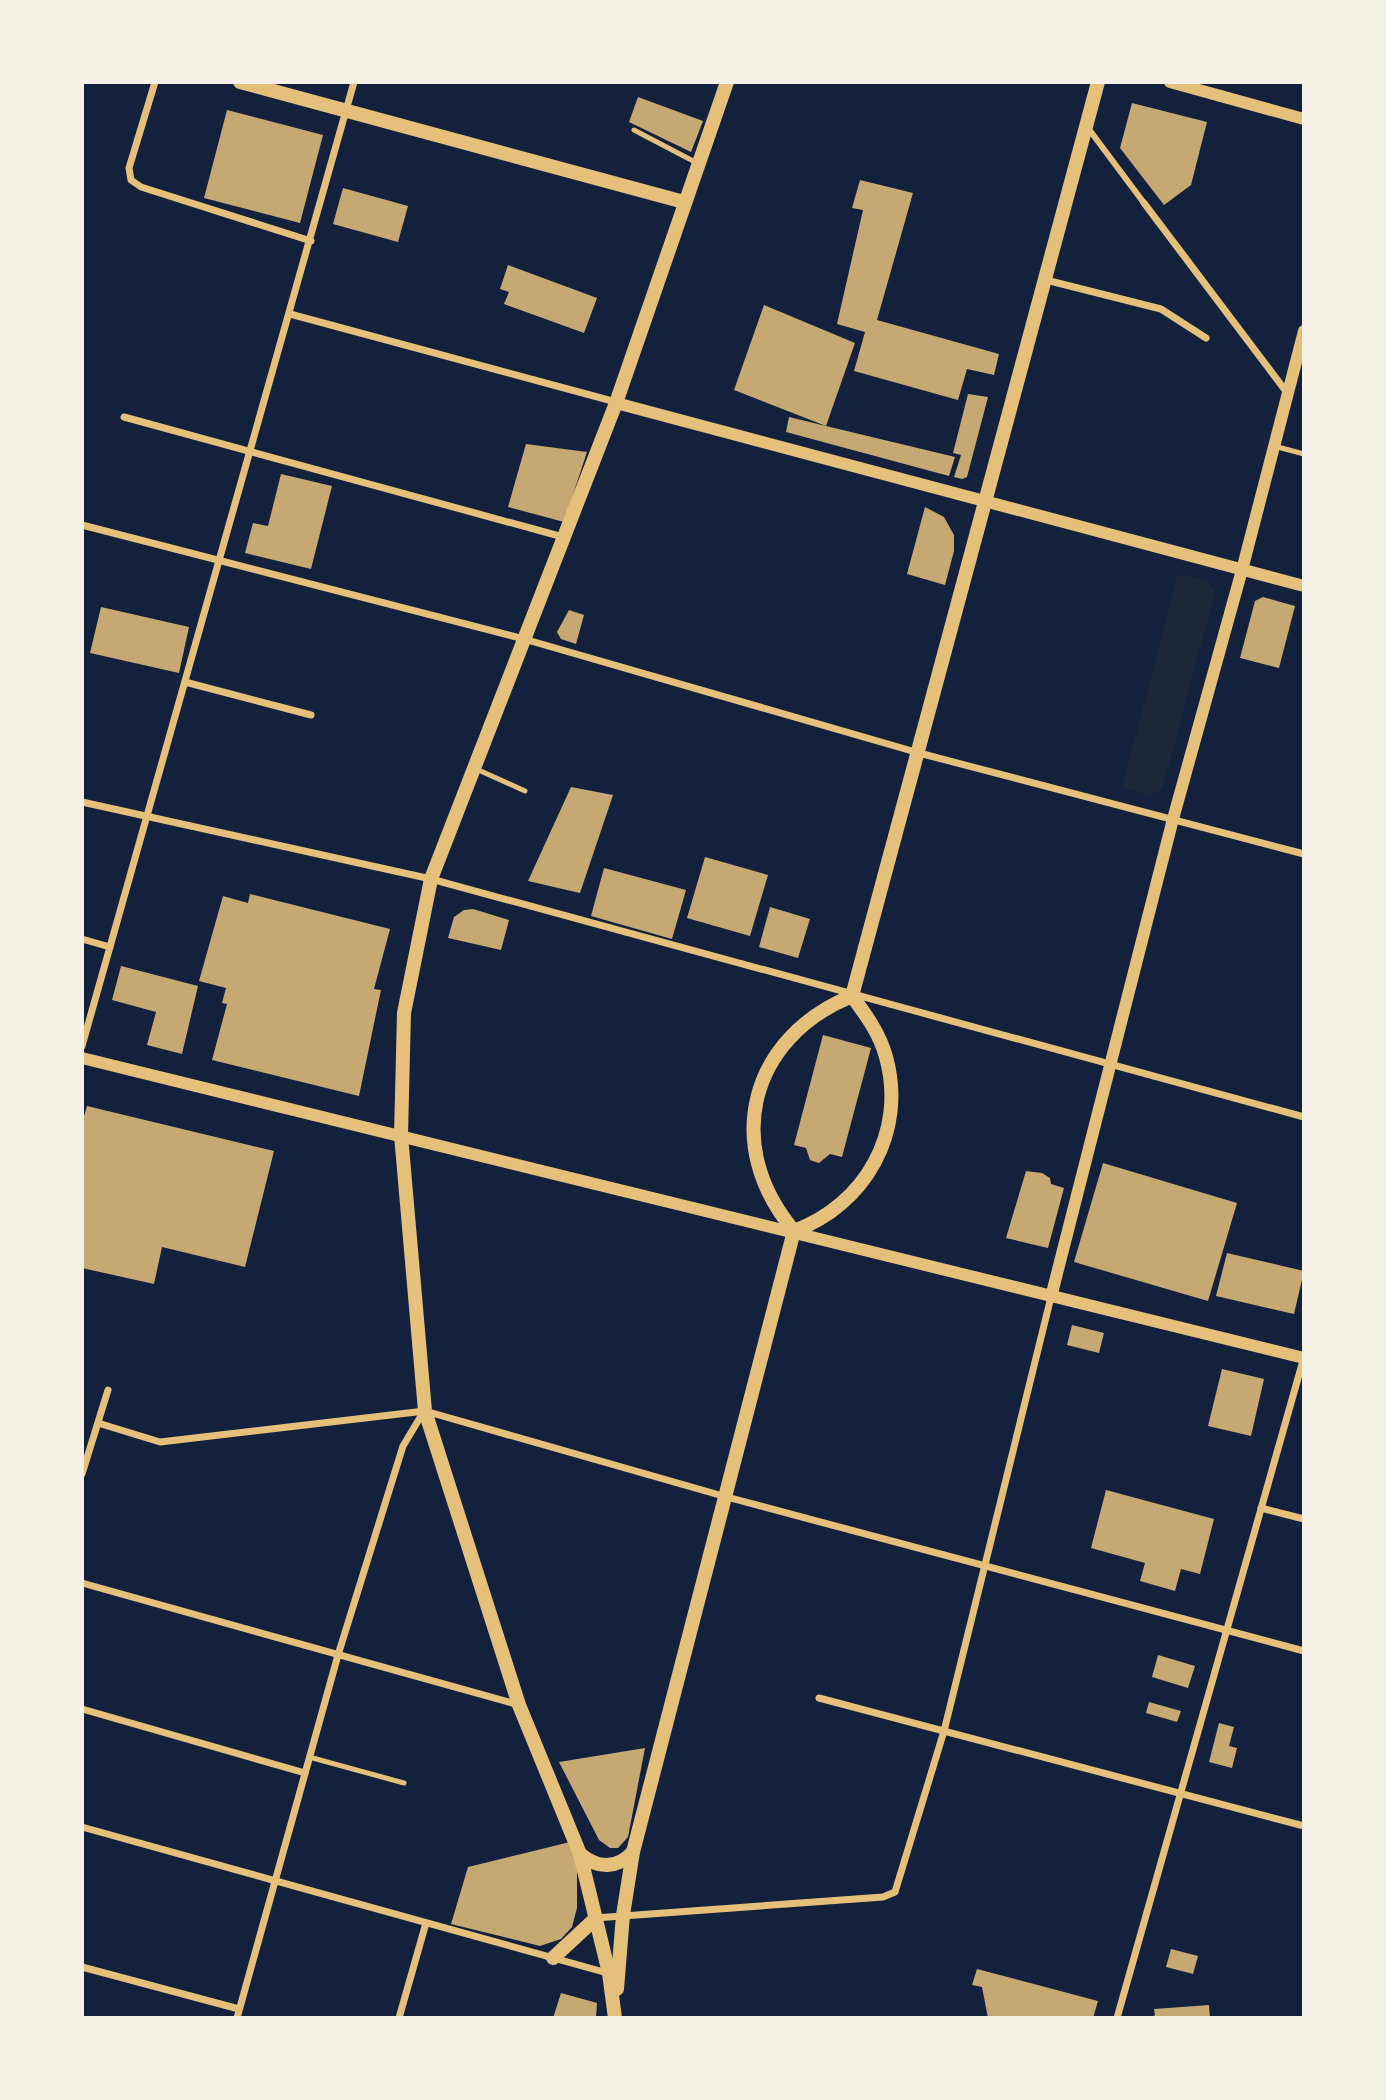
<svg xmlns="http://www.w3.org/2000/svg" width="1386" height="2100" viewBox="0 0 1386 2100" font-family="'Times New Roman',serif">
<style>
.green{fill:#1d2539}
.building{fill:#c6a872}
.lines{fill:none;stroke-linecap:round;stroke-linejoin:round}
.service{stroke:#e5c07b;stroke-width:5}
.pedestrian{stroke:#e5c07b;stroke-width:6}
.minor{stroke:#e5c07b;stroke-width:7}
.tertiary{stroke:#e5c07b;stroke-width:12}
.secondary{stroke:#e5c07b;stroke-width:14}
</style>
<rect width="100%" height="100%" fill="#14213d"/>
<path class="green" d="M1178,574L1209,582L1215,592L1163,787L1160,791L1148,795L1122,788Z"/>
<g class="building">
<path d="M638,97L703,121L691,152L629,122Z"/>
<path d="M1132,103L1207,122L1191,185L1164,205L1120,148Z"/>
<path d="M227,110L323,135L300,223L204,198Z"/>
<path d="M860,180L913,193L877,320L999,354L994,375L967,369L958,400L854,371L865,332L837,324L863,210L852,208Z"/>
<path d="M343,188L408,206L398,242L333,224Z"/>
<path d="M508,265L597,298L584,333L504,304L509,292L500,289Z"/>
<path d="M764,305L855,343L826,426L734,390Z"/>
<path d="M968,394L988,397L967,477L962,479L954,477L961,455L953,453Z"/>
<path d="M789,417L826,426L955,457L949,476L786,432Z"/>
<path d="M526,444L587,452L564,522L508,507Z"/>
<path d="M281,474L332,486L311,569L245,553L253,523L268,526Z"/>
<path d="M925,507L944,517L954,535V551L945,585L907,574Z"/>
<path d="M1263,597L1295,606L1279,668L1240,658L1255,601Z"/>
<path d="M101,607L189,627L179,673L90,653Z"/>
<path d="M569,610L584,615L576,644L561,639L557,632Z"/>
<path d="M571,787L613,795L580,893L528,881Z"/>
<path d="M705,857L768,875L750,936L687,918Z"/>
<path d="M604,868L686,890L672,939L591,916Z"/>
<path d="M250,894L390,929L374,989L381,990L359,1096L212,1060L227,1004L222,1003L226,988L199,981L223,896L248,903Z"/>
<path d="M770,907L810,919L798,958L759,947Z"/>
<path d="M473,909L509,920L501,950L448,938L454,917L464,910Z"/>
<path d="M121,966L198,986L182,1054L147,1045L156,1012L112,1000Z"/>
<path d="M823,1035L871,1048L842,1157L830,1154L819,1163L810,1160L806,1148L794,1145Z"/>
<path d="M87,1106L274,1151L245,1267L162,1247L154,1284L82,1268V1123Z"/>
<path d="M1103,1163L1237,1203L1208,1301L1074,1262Z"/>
<path d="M1026,1171L1042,1173L1050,1178L1051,1184L1064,1188L1048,1248L1006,1238Z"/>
<path d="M1227,1253L1304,1271L1294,1314L1216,1296Z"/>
<path d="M1072,1325L1104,1333L1099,1353L1067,1345Z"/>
<path d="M1222,1369L1264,1379L1251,1436L1208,1426Z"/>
<path d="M1106,1490L1214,1519L1200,1574L1181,1569L1175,1591L1140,1581L1145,1563L1091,1548Z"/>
<path d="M1158,1655L1195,1666L1188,1688L1152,1677Z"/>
<path d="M1149,1702L1181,1711L1177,1722L1146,1713Z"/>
<path d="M1219,1723L1234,1727L1229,1746L1237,1748L1232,1768L1209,1762Z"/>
<path d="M645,1748L628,1837L618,1848H610L599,1840L559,1762Z"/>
<path d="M570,1842L577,1868V1908L572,1927L561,1939L540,1946L451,1924L468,1867Z"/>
<path d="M1171,1949L1198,1956L1193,1974L1166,1967Z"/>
<path d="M977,1969L1098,2001L1093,2018H988L982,1987L972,1985Z"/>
<path d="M561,1993L597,2003L596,2018H553Z"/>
<path d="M1209,2005L1210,2018H1150L1155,2015L1154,2009Z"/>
</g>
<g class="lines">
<g class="service">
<path d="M634,130L697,163"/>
<path d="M1274,446L1304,454"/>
<path d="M474,768L525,791"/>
<path d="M309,1757L404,1783"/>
</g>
<path class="pedestrian" d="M1088,128L1144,203"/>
<g class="minor">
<path d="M155,82L129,168L131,180L141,187L311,241"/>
<path d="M1144,203L1288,394"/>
<path d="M1046,280L1161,309L1206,338"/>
<path d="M290,314L616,402"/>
<path d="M124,417L563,537"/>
<path d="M82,525L524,639L919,753L1304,854"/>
<path d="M185,682L311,715"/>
<path d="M82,802L431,879L1304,1117"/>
<path d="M82,939L110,947"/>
<path d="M82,1046L354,82"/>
<path d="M98,1423L160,1442L425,1411L723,1496L1304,1651"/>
<path d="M82,1474L108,1390"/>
<path d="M1261,1508L1304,1519"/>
<path d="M82,1583L519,1705"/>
<path d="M819,1698L1304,1826"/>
<path d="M82,1709L305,1773"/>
<path d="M82,1827L611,1974"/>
<path d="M595,1918L883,1897L895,1892L944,1731L1051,1297"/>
<path d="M82,1967L239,2009"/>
<path d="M237,2018L338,1655L403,1446L424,1411"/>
<path d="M399,2018L426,1923"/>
<path d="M1117,2018L1304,1357"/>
</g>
<g class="tertiary">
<path d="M1170,82L1304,119"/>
<path d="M616,403L1304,586"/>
<path d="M82,1058L1304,1358"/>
<path d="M1051,1297L1173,819L1242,570L1304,331"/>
</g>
<g class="secondary">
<path d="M240,82L684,202"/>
<path d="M852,996L1098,82"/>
<path d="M794,1231C722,1146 749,1038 852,996"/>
<path d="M794,1231C865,1205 907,1132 886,1057C880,1034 866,1015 852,996"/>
<path d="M580,1854C598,1869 617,1869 633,1852"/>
<path d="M553,1958L595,1919"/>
<path d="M617,1989L623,1915L633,1852L794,1231"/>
<path d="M615,2018L609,1973L580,1854L519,1705L425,1411L401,1135L404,1013L431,879L616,403L727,82"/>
</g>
</g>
<rect width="1386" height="2100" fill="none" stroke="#f6f1e7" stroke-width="168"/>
</svg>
